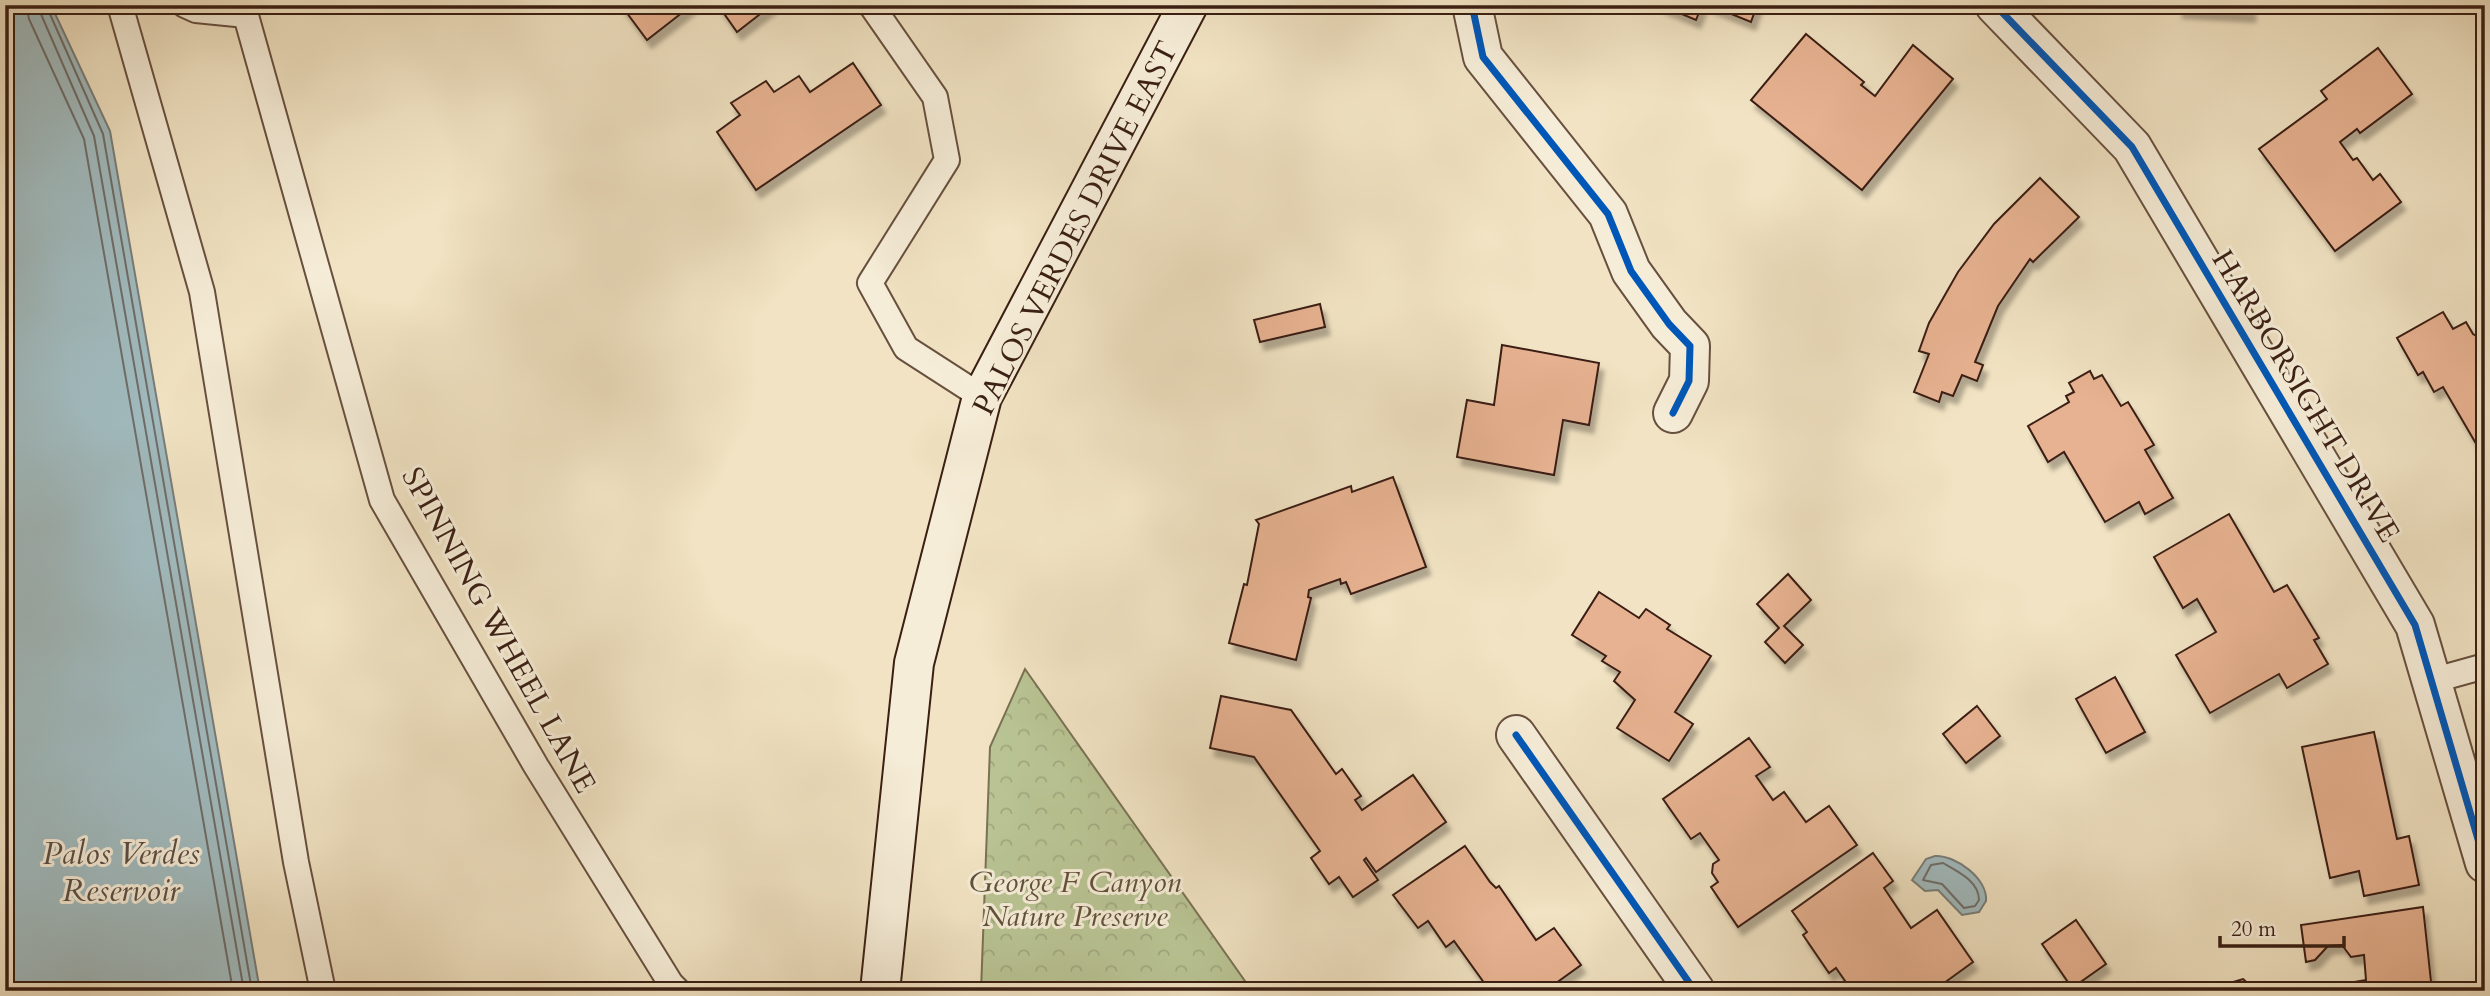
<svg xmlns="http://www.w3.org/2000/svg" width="2490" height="996" viewBox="0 0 2490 996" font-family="Cardo,serif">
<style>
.park{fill:url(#park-crowns);stroke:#7a7254;stroke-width:2}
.water{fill:#a1bbbf;stroke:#787d7a;stroke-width:2}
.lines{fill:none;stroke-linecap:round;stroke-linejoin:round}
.shore{stroke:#6e6d69;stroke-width:2}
.building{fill:#e7b291;stroke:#3a1f13;stroke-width:2;filter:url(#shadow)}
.service-casing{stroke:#68503f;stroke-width:28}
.minor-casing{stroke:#68503f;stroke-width:42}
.secondary-casing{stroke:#3a1f13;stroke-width:42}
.service{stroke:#f6edd8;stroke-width:24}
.minor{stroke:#f6edd8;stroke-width:38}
.secondary{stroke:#f6edd8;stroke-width:38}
.cycleway-casing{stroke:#f6edd8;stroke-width:11}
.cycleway{stroke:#0057b8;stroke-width:7}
.labels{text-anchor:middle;stroke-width:6;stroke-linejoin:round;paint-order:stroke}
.street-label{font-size:30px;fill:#3a1f13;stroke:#f6edd8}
.park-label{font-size:30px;font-style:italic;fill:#60513a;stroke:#f6edd8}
.water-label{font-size:32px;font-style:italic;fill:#594e47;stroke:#f6edd8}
</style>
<defs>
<pattern id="park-crowns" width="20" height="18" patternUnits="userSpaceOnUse" patternTransform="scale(1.75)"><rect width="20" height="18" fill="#b9c494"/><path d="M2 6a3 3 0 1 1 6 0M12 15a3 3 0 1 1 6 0" fill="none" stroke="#a0a87f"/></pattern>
<filter id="shadow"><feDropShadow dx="4.5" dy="8" stdDeviation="2" flood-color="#0004"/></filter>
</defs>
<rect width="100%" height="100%" fill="#f1e3c3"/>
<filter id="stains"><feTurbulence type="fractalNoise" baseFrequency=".00286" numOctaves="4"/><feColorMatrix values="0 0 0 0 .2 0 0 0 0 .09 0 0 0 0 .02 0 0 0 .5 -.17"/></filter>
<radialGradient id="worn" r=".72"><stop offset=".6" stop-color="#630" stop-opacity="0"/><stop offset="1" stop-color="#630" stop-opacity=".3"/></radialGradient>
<path class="park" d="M1025,669L1252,991H981L990,747Z"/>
<g class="water">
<path d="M5,5H51L110,131L260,991H5Z"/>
<path d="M1935,856C1956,855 1988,879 1986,901L1979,912L1962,915L1938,890L1925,891L1912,880L1926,859Z"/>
</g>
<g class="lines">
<g class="shore">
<path d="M26,5L29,19L84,139L233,991"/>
<path d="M37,5L94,136L244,991"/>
<path d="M46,5L103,134L252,991"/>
<path d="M1943,863C1957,871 1979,881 1979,900L1975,906L1964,908L1942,884L1923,880L1931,865Z"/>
</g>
</g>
<g class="building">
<path d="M621,5H692L647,40Z"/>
<path d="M718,5H772L737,32Z"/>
<path d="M1660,5H1702L1696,20Z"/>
<path d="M1709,5H1757L1751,22Z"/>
<path d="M2179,5H2251V14L2178,10Z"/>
<path d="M1806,34L1864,82L1861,85L1875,96L1913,45L1953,79L1862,190L1751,100Z"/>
<path d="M2378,48L2412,94L2360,133L2357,129L2340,142L2353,160L2357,158L2373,180L2380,174L2401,202L2335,251L2259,149L2327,99L2321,91Z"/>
<path d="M853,63L881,105L756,190L717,132L740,115L731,103L766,81L774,92L799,76L810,92Z"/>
<path d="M2040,178L2079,217L2033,262L2030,259L1998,306L1975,362L1983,365L1977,381L1962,375L1953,396L1942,392L1939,402L1914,392L1929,354L1919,351L1929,323L1958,272L1994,224Z"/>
<path d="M1320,304L1325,327L1260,342L1254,320Z"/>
<path d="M2443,312L2453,329L2466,322L2473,334L2485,341V459L2443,387L2434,392L2423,372L2418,375L2397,338Z"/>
<path d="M1502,345L1599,363L1589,425L1563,420L1554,475L1457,457L1467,400L1494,405Z"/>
<path d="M2090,371L2094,379L2102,375L2121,406L2128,402L2154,445L2145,450L2173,498L2145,514L2139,502L2105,522L2064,452L2048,462L2028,426L2069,402L2066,396L2074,392L2069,383Z"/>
<path d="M1393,477L1426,567L1351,594L1346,582L1341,584L1340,579L1309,590L1308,597L1311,598L1296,660L1229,643L1244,584L1247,585L1259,524L1256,520L1351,486L1352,492Z"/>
<path d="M2229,514L2274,592L2287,585L2319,638L2314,640L2328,664L2287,688L2279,674L2210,713L2176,655L2216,632L2197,599L2183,608L2154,557Z"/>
<path d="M1788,574L1811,600L1784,626L1803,645L1785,663L1765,642L1779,628L1757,604Z"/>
<path d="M1599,592L1639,618L1646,609L1670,625L1667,629L1711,656L1675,712L1693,724L1669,761L1617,728L1635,700L1614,681L1620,672L1602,661L1606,656L1572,635Z"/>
<path d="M2115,677L2145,732L2106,753L2076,699Z"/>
<path d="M1221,696L1291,710L1336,774L1342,769L1361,796L1355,800L1362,810L1413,775L1446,822L1376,872L1366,858L1364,860L1378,880L1353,897L1339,877L1329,884L1311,858L1320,851L1254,757L1210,748Z"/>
<path d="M1977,706L2000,736L1966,763L1943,734Z"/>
<path d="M2374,732L2397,839L2409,836L2419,885L2364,896L2359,871L2330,878L2302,747Z"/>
<path d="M1749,738L1770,767L1756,776L1773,800L1784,792L1806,822L1829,806L1857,845L1738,927L1711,887L1718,882L1712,873L1713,864L1719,860L1700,833L1691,839L1663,799Z"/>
<path d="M1465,846L1490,882L1496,888L1499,886L1536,940L1554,928L1581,965L1545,991H1490L1454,941L1446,947L1428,921L1418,928L1393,895Z"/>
<path d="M1873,853L1893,881L1884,888L1911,928L1937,910L1973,962L1933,991H1852L1836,968L1829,973L1803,935L1807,932L1792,911Z"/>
<path d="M2423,907L2432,991H2355L2354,982L2366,980L2364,955L2351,957L2342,945L2328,946L2315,960L2306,962L2301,925Z"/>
<path d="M2076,920L2106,964L2072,988L2042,944Z"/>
<path d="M2243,979L2256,991H2221L2226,984Z"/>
</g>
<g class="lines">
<defs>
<g id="service">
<path d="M120,5L202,292L296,862L323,991"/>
<path d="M185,5L196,10L246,15"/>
<path d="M243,5L382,500L536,766L671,984L678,991"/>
<path d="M871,5L935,97L947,160L870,283L906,348L982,397"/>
<path d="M2431,681L2485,666"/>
</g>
<g id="minor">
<path d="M1472,5L1483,57L1608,214L1631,271L1669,324L1690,346L1689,381L1673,413"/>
<path d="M1995,5L2132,147L2415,625L2485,863"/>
<path d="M1516,735L1695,991"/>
</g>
<path id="secondary" d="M880,991L914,663L982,397L1188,5"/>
</defs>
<use href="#service" class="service-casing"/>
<use href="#minor" class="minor-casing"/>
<use href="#secondary" class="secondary-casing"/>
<use href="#service" class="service"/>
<use href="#minor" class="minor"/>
<use href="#secondary" class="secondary"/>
<defs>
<g id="cycleway">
<path d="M1472,5L1483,57L1608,214L1631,271L1669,324L1690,346L1689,381L1673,413"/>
<path d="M1995,5L2132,147L2415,625L2485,863"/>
<path d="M1516,735L1695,991"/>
</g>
</defs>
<use href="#cycleway" class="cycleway-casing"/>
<use href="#cycleway" class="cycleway"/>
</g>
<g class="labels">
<g class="street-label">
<text transform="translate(1075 228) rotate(-63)" y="10">PALOS VERDES DRIVE EAST</text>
<text transform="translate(2306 396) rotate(59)" y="10">HARBORSIGHT DRIVE</text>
<text transform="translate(499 630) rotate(61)" y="10">SPINNING WHEEL LANE</text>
</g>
<g class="park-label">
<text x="1075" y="892">George F Canyon<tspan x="1075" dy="34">Nature Preserve</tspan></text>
</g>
<g class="water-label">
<text x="121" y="864">Palos Verdes<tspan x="121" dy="37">Reservoir</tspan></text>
</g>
</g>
<rect width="2490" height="996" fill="none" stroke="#f1e3c3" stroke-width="28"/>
<rect x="7" y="7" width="2476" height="982" fill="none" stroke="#3a1f13" stroke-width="3.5"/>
<rect x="14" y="14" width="2462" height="968" fill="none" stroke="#3a1f13" stroke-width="2"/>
<path d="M2220 936v10h124v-10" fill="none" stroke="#3a1f13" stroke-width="3.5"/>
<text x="2231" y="936" font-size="21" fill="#3a1f13" stroke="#f6edd8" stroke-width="5" paint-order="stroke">20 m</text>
<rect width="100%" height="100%" filter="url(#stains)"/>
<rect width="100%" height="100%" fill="url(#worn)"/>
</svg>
